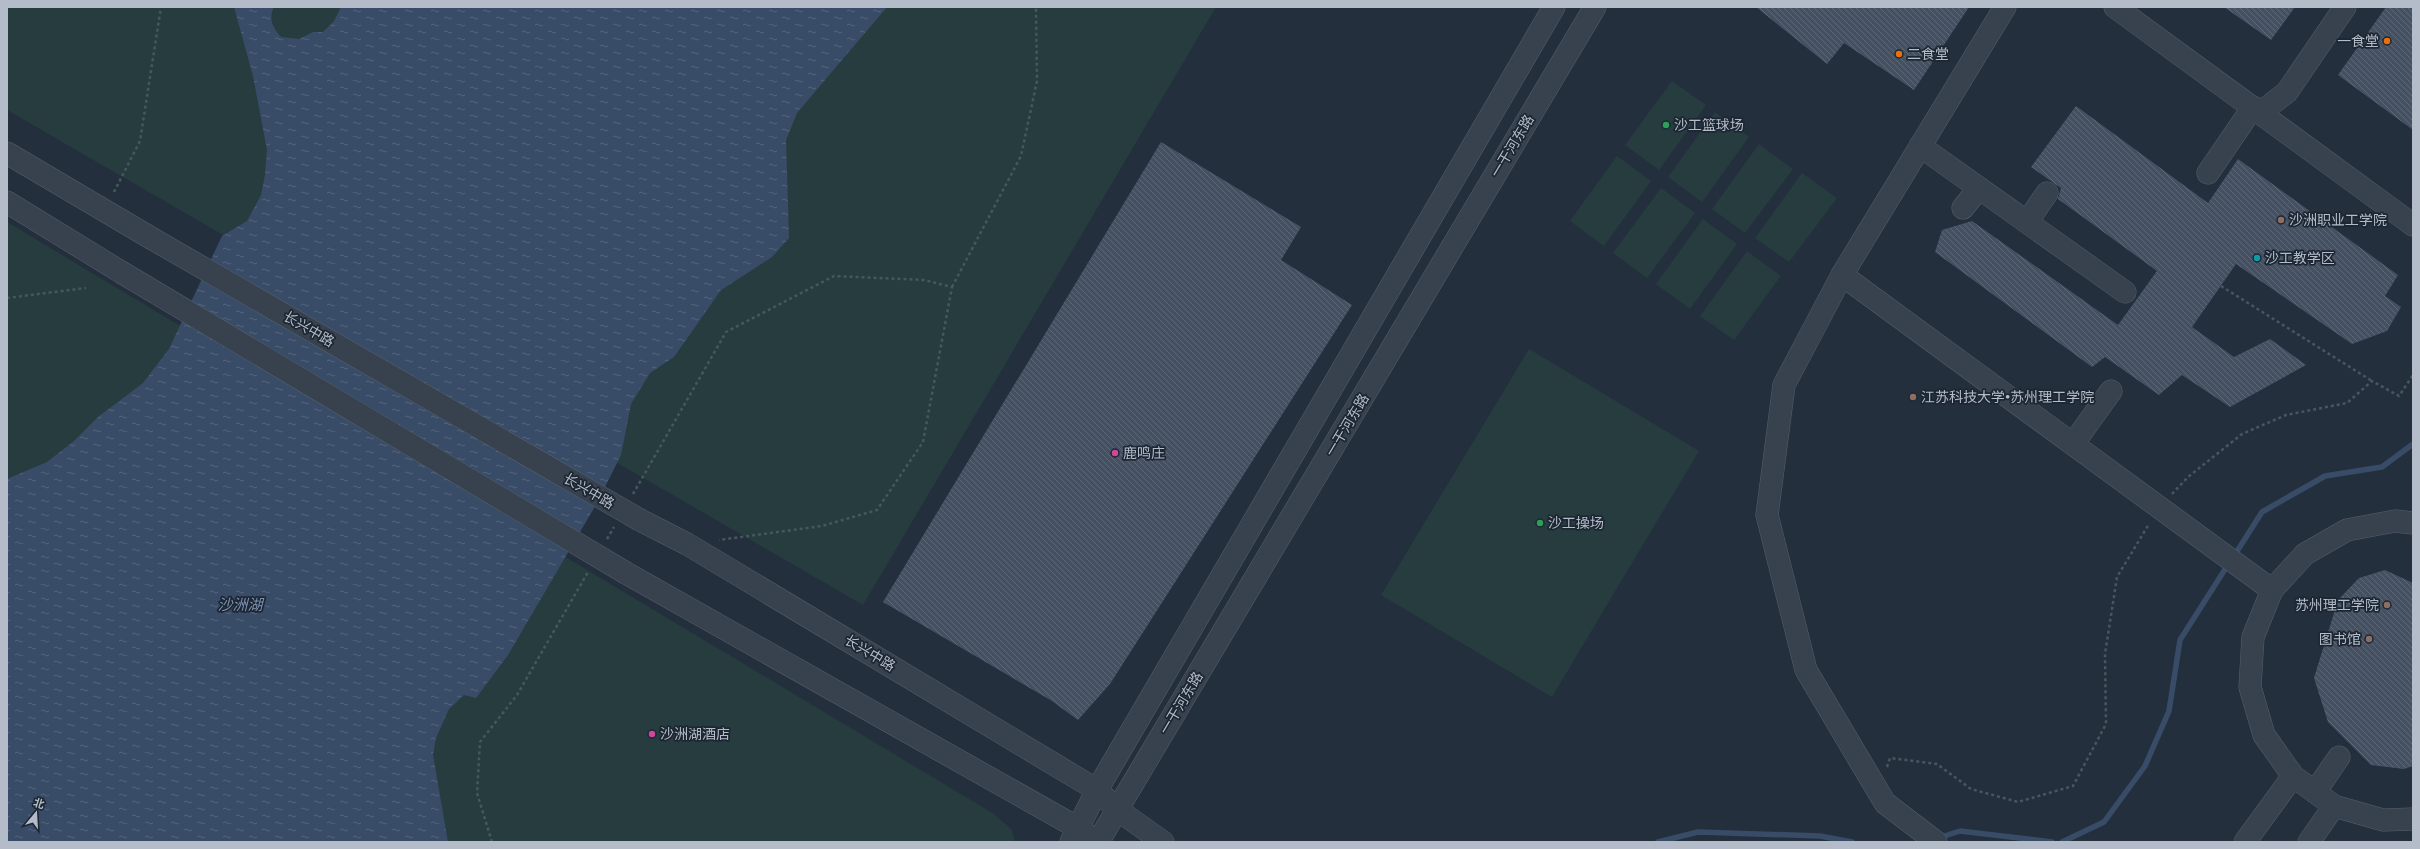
<svg xmlns="http://www.w3.org/2000/svg" width="2420" height="849" viewBox="0 0 2420 849" font-family="'Varela Round','Noto Sans SC',sans-serif">
<style>
.green{fill:#263c3f}
.water{fill:url(#water-ripples)}
.lines{fill:none;stroke-linecap:round;stroke-linejoin:round}
.stream{stroke:#394c67;stroke-width:5.5}
.building{fill:url(#building-back-hatch)}
.minor-casing{stroke:#565f6c;stroke-width:23}
.path{stroke:#44595c;stroke-width:2.5;stroke-dasharray:3 3;stroke-linecap:butt}
.minor{stroke:#38414e;stroke-width:22}
.minor-bridge-casing{stroke:#565f6c;stroke-width:23;stroke-linecap:butt}
.minor-bridge{stroke:#38414e;stroke-width:22}
.food-dot{fill:#e8710a;stroke:#1d2633;stroke-width:1.5}
.leisure-dot{fill:#2e9e5b;stroke:#1d2633;stroke-width:1.5}
.education-dot{fill:#8d6e63;stroke:#1d2633;stroke-width:1.5}
.culture-dot{fill:#0f9aa8;stroke:#1d2633;stroke-width:1.5}
.hotel-dot{fill:#d1479c;stroke:#1d2633;stroke-width:1.5}
.labels{text-anchor:middle;stroke-width:3.5;stroke-linejoin:round;paint-order:stroke}
.poi-label{font-size:14px;fill:#b4bcc9;stroke:#1d2633;text-anchor:start}
.street-label{font-size:14px;fill:#b4bcc9;stroke:#1d2633}
.water-label{font-size:15px;font-style:italic;fill:#7c92b1;stroke:#1d2633}
</style>
<defs>
<pattern id="water-ripples" width="26" height="14" patternUnits="userSpaceOnUse"><rect width="26" height="14" fill="#394c67"/><path d="M2 4q2-2 4 0t4 0M15 11q2-2 4 0t4 0" fill="none" stroke="#53647b"/></pattern>
<pattern id="building-back-hatch" width="6" height="6" patternUnits="userSpaceOnUse"><rect width="6" height="6" fill="#455162"/><path d="M-1 5l2 2M0 0l6 6M5-1l2 2" fill="none" stroke="#5d6877"/></pattern>
</defs>
<rect width="100%" height="100%" fill="#242f3e"/>
<g class="green">
<path d="M7,7H1216L863,605L7,110Z"/>
<path d="M1672,81L1706,105L1659,170L1625,145Z"/>
<path d="M1715,112L1749,137L1702,202L1668,177Z"/>
<path d="M1759,144L1793,169L1745,233L1712,209Z"/>
<path d="M1617,156L1651,181L1604,246L1570,221Z"/>
<path d="M1802,173L1837,198L1789,262L1755,238Z"/>
<path d="M1661,188L1695,213L1647,278L1613,253Z"/>
<path d="M1703,219L1737,244L1690,309L1656,284Z"/>
<path d="M7,222L994,814L1012,830L1015,842H7Z"/>
<path d="M1747,251L1781,276L1734,340L1700,316Z"/>
<path d="M1529,349L1699,451L1552,697L1381,595Z"/>
</g>
<path class="water" d="M234,7H274C268,19 273,28 281,37L299,39L313,32H323L334,21L341,7H887L797,113L786,140L789,238L772,257L721,290L674,357L650,373L631,404L621,455L597,503L508,655L476,698L464,695L449,709L436,738L433,755L448,842H7V479L47,462L74,441L98,417L143,383L169,349L222,236L247,221L261,195L265,175L267,150L253,76Z"/>
<g class="lines">
<g class="stream">
<path d="M2234,556L2262,512L2325,476L2382,467L2413,444"/>
<path d="M1938,838L1960,831L2052,842"/>
<path d="M1658,842L1698,832L1820,836L1852,842"/>
<path d="M2062,842L2104,822L2145,766L2169,711L2180,640L2229,563"/>
</g>
</g>
<g class="building">
<path d="M1756,7H1969L1914,90L1844,43L1827,64Z"/>
<path d="M2224,7H2295L2271,40Z"/>
<path d="M2386,7H2413V130L2338,75Z"/>
<path d="M2076,106L2208,203L2238,159L2398,275L2385,296L2401,307L2387,331L2352,344L2236,264L2192,327L2234,357L2270,339L2306,365L2230,407L2182,375L2159,395L2105,357L2092,367L1935,252L1942,230L1972,221L2118,325L2157,271L2058,199L2061,188L2031,167Z"/>
<path d="M1161,142L1301,227L1281,260L1352,305L1110,684L1078,720L1052,701L883,602Z"/>
<path d="M2385,570L2413,583V766L2404,769L2371,765L2328,722L2314,678L2338,600L2359,578Z"/>
</g>
<g class="lines">
<defs>
<g id="minor">
<path d="M2115,7L2413,225"/>
<path d="M2260,113L2287,92L2345,7"/>
<path d="M1920,146L2125,292"/>
<path d="M7,153L151,238"/>
<path d="M2208,173L2253,107"/>
<path d="M7,202L121,272"/>
<path d="M1963,208L1979,188"/>
<path d="M2027,222L2047,193"/>
<path d="M1842,275L2272,590"/>
<path d="M2073,444L2111,391"/>
<path d="M640,520L687,544L1097,790L1118,810L1163,842"/>
<path d="M2413,523L2395,521L2347,530L2305,554L2272,590L2253,637L2250,687L2264,735L2293,776L2334,806L2383,820L2413,819"/>
<path d="M626,573L1078,828L1090,837"/>
<path d="M2315,792L2339,757"/>
<path d="M1071,842L1097,790L1554,7"/>
<path d="M1098,842L1595,7"/>
<path d="M1936,842L1885,803L1806,670L1767,515L1784,385L1842,275L2005,7"/>
<path d="M2245,842L2293,776"/>
<path d="M2309,842L2334,806"/>
</g>
</defs>
<use href="#minor" class="minor-casing"/>
<g class="path">
<path d="M114,192L140,141L161,7"/>
<path d="M2221,286L2372,381"/>
<path d="M952,287L1021,156L1037,81L1036,7"/>
<path d="M7,298L86,288"/>
<path d="M633,494L726,332L834,276L924,280L952,287L923,442L877,510L822,526L719,540"/>
<path d="M2172,494L2188,477L2242,434L2286,415L2347,403L2372,381L2399,396L2413,375"/>
<path d="M607,539L614,527"/>
<path d="M1887,767L1890,758L1937,764L1971,789L2018,802L2073,786L2106,724L2105,654L2117,577L2149,524"/>
<path d="M492,842L477,793L480,742L517,695L588,572"/>
</g>
<use href="#minor" class="minor"/>
<defs>
<g id="minor-bridge">
<path d="M151,238L640,520"/>
<path d="M121,272L626,573"/>
</g>
</defs>
<use href="#minor-bridge" class="minor-bridge-casing"/>
<use href="#minor-bridge" class="minor-bridge"/>
</g>
<g class="food-dot">
<circle cx="2387" cy="41" r="4"/>
<circle cx="1899" cy="54" r="4"/>
</g>
<g class="leisure-dot">
<circle cx="1666" cy="125" r="4"/>
<circle cx="1540" cy="523" r="4"/>
</g>
<g class="education-dot">
<circle cx="2281" cy="220" r="4"/>
<circle cx="1913" cy="397" r="4"/>
<circle cx="2387" cy="605" r="4"/>
<circle cx="2369" cy="639" r="4"/>
</g>
<circle class="culture-dot" cx="2257" cy="258" r="4"/>
<g class="hotel-dot">
<circle cx="1115" cy="453" r="4"/>
<circle cx="652" cy="734" r="4"/>
</g>
<g class="labels">
<g class="poi-label">
<text x="2379" y="46" text-anchor="end">一食堂</text>
<text x="1907" y="59">二食堂</text>
<text x="1674" y="130">沙工篮球场</text>
<text x="2289" y="225">沙洲职业工学院</text>
<text x="2265" y="263">沙工教学区</text>
<text x="1921" y="402">江苏科技大学•苏州理工学院</text>
<text x="1123" y="458">鹿鸣庄</text>
<text x="1548" y="528">沙工操场</text>
<text x="2379" y="610" text-anchor="end">苏州理工学院</text>
<text x="2361" y="644" text-anchor="end">图书馆</text>
<text x="660" y="739">沙洲湖酒店</text>
</g>
<g class="street-label">
<text transform="translate(1512 146) rotate(-59)" y="5">一干河东路</text>
<text transform="translate(309 329) rotate(30)" y="5">长兴中路</text>
<text transform="translate(1347 425) rotate(-59)" y="5">一干河东路</text>
<text transform="translate(589 491) rotate(30)" y="5">长兴中路</text>
<text transform="translate(870 653) rotate(31)" y="5">长兴中路</text>
<text transform="translate(1181 703) rotate(-59)" y="5">一干河东路</text>
</g>
<g class="water-label">
<text x="240" y="610">沙洲湖</text>
</g>
</g>
<rect width="2420" height="849" fill="none" stroke="#b4bcc9" stroke-width="16"/>
<g transform="translate(36 813) rotate(18)" stroke="#1d2633" stroke-width="3" paint-order="stroke">
<path d="M0-3L7 15L0 10L-7 15Z" fill="#b4bcc9"/>
<text y="-6" font-size="11" font-weight="bold" text-anchor="middle" fill="#b4bcc9">北</text>
</g>
</svg>
